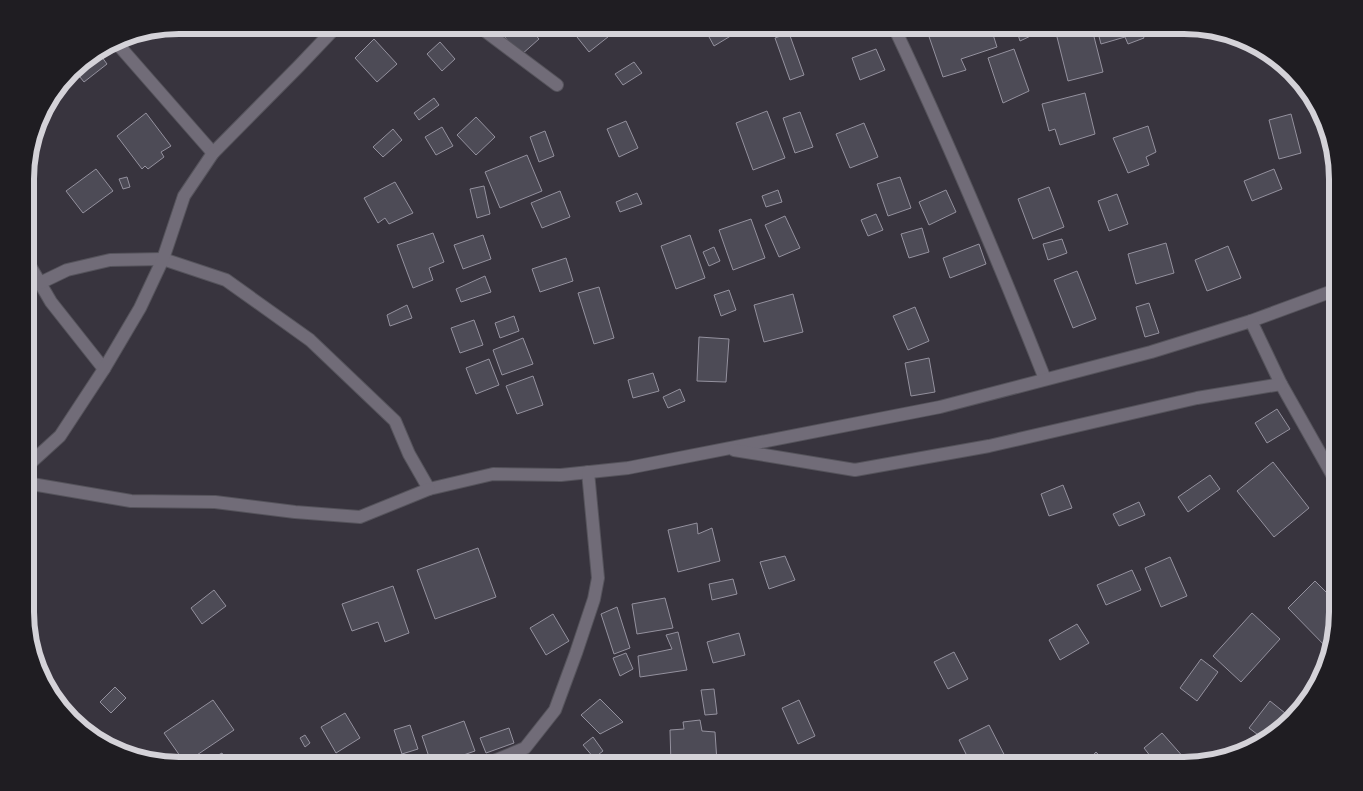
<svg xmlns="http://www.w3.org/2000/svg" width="1363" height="791" viewBox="0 0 1363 791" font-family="'Titillium Web',sans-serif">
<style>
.building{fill:#4d4b56;stroke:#94919e}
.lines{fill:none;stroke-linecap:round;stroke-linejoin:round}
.minor-casing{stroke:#55535b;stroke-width:14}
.minor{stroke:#716c78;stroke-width:12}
.rim{fill:none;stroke:#d4d2d8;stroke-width:6}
</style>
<rect width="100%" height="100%" fill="#38343e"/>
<g class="building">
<path d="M279,25H293L285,32Z"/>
<path d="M498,25H527L539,39L521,55L496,27Z"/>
<path d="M571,25H623L589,52L569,27Z"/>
<path d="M704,25H743L744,28L714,46L703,26Z"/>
<path d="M837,25H857L858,28L842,35Z"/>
<path d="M925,25H990L997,47L961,59L966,70L943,77Z"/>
<path d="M1015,25H1035L1037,33L1020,41Z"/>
<path d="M1054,25H1091L1103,72L1068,81Z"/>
<path d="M1096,25H1139L1144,38L1128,44L1125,37L1101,44Z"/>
<path d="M789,33L804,75L790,80L775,38Z"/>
<path d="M374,39L397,64L377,82L355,58Z"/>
<path d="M440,42L455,59L442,71L427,54Z"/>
<path d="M876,49L885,70L860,80L852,58Z"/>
<path d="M1014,49L1029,91L1003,103L988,58Z"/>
<path d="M99,53L107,64L84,82L75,71Z"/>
<path d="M634,62L642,73L623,85L615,74Z"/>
<path d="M1085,93L1095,134L1060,145L1055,129L1049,131L1042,104Z"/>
<path d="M434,98L439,105L419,120L414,113Z"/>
<path d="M767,111L785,158L753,170L736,123Z"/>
<path d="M800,112L813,147L795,153L783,118Z"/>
<path d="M146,113L171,146L161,152L164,157L148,169L145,166L142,169L117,136Z"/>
<path d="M1291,114L1301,153L1279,159L1269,120Z"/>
<path d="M476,117L495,137L476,155L457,135Z"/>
<path d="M626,121L638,148L619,157L607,129Z"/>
<path d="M864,123L878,157L850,168L836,134Z"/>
<path d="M1148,126L1156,152L1146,157L1149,165L1128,173L1113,138Z"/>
<path d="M442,127L453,146L436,155L425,137Z"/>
<path d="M393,129L402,140L383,157L373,147Z"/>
<path d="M545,131L554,156L539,162L530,137Z"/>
<path d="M527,155L542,191L500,208L485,172Z"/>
<path d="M96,169L113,191L83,213L66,191Z"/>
<path d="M1274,169L1282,189L1252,201L1244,181Z"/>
<path d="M127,177L130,187L123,189L119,179Z"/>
<path d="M900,177L911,208L888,216L877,184Z"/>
<path d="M395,182L413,213L389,224L385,218L378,223L364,198Z"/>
<path d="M484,186L490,214L477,218L470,189Z"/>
<path d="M1049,187L1064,227L1033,239L1018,199Z"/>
<path d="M778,190L782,202L766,207L762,196Z"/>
<path d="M946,190L956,212L929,225L919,202Z"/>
<path d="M560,191L570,217L542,228L531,203Z"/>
<path d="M637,193L642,204L620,212L616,202Z"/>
<path d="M1117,194L1128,224L1109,231L1098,201Z"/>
<path d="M876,214L883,230L868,236L861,220Z"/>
<path d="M785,216L800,248L779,257L765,225Z"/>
<path d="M751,219L765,258L733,270L719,230Z"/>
<path d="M922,228L929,252L909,258L901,234Z"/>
<path d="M433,233L444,262L429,268L433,280L413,288L397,245Z"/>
<path d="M483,235L491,259L463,269L454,245Z"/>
<path d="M690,235L705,278L676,289L661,246Z"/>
<path d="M1062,239L1067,253L1048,260L1043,244Z"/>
<path d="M1166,243L1174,273L1136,284L1128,254Z"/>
<path d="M979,244L986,264L950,278L943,258Z"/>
<path d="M1228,246L1241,278L1207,291L1195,260Z"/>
<path d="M714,247L720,261L709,266L703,252Z"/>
<path d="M566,258L573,281L540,292L532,269Z"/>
<path d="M1077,271L1096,319L1073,328L1054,280Z"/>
<path d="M485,276L491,292L461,302L456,289Z"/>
<path d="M599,287L614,338L594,344L578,293Z"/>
<path d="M729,290L736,310L721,316L714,295Z"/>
<path d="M793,294L803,332L764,342L754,305Z"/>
<path d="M1149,303L1159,333L1145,337L1136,307Z"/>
<path d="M407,305L412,318L390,326L387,315Z"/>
<path d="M915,307L929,341L908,350L893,316Z"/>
<path d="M514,316L519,331L500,338L495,323Z"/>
<path d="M474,320L483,345L460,353L451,328Z"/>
<path d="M699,337L729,339L726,382L697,381Z"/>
<path d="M523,338L533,364L502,375L493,350Z"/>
<path d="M929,358L935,392L911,396L905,363Z"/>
<path d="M489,359L499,385L476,394L466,368Z"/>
<path d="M653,373L659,391L633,398L628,380Z"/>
<path d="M533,376L543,405L517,414L506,386Z"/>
<path d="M680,389L685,401L668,408L663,397Z"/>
<path d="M1277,409L1290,429L1267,443L1255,423Z"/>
<path d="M1273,462L1309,508L1274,537L1237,491Z"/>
<path d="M1210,475L1220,489L1188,512L1178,497Z"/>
<path d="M1063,485L1072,508L1049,516L1041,494Z"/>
<path d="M1139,502L1145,515L1119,526L1113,514Z"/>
<path d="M697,523L698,534L712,528L720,561L678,572L668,530Z"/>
<path d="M478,548L496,597L435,619L417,570Z"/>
<path d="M785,556L795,580L769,589L760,562Z"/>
<path d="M1170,557L1187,596L1161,607L1145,568Z"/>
<path d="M1132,570L1141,590L1106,605L1097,585Z"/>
<path d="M733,579L737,594L712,600L709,584Z"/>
<path d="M1315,581L1338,604V622L1329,650L1288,608Z"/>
<path d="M393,586L409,633L385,642L378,622L352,631L342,604Z"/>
<path d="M214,590L226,606L202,624L191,608Z"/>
<path d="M665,598L673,628L637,634L632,604Z"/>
<path d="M617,607L630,648L614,654L601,614Z"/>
<path d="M1252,613L1280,639L1241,682L1213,656Z"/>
<path d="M553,614L569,641L546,655L530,628Z"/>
<path d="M1077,624L1089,643L1060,660L1049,640Z"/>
<path d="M678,632L687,670L640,677L638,656L672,649L666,635Z"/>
<path d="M739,633L745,655L713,663L707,642Z"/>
<path d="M954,652L968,679L948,689L934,662Z"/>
<path d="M626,653L633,669L620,676L613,658Z"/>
<path d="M1201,659L1218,672L1197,701L1180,688Z"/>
<path d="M115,687L126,698L111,713L100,702Z"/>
<path d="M714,689L717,714L705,715L701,690Z"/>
<path d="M600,699L623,722L600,734L581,715Z"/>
<path d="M213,700L234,730L185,763L164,733Z"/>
<path d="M799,700L815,736L798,744L782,708Z"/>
<path d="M1270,701L1290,717L1266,741L1249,728Z"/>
<path d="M345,713L360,738L336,753L321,727Z"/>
<path d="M700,720L702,731L715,732L717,762L671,765L670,730L684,729L683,722Z"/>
<path d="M464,721L475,751L432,766L422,736Z"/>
<path d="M410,725L418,749L402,754L394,730Z"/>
<path d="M989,725L1010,766H972L959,740Z"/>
<path d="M509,728L514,743L486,753L480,738Z"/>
<path d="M1162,733L1185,759L1177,766H1158L1144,748Z"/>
<path d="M305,735L310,743L305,747L300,738Z"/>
<path d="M593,737L603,751L594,758L583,745Z"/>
<path d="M1096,752L1109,766H1083Z"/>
<path d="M222,753L229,766H198Z"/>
<path d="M584,756L592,766H572Z"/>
</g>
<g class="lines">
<defs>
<g id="minor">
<path d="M477,25L557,85"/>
<path d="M893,25C948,141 998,260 1045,379"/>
<path d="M114,40L213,153"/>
<path d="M26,259L51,302L104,369"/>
<path d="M40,283L67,270L110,260L163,259L226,280L310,340L395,421L409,454L429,489L493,474L561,475L628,468L940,407L1151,352L1251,321L1338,289"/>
<path d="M1251,321L1281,384L1338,485"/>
<path d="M734,450L855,470L989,446L1197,398L1281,384"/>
<path d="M26,467L60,436L104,369L140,308L163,259L184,196L213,153L299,66L338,25"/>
<path d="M26,483L131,501L215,502L295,512L360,517L429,489"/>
<path d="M482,766L525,748L555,710L576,653L594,599L598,578L588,472"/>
</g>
</defs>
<use href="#minor" class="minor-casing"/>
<use href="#minor" class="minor"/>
</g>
<path d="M0 0H1363V791H0ZM179 34H1184A145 145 0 0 1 1329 179V612A145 145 0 0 1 1184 757H179A145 145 0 0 1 34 612V179A145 145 0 0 1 179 34Z" fill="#1f1d22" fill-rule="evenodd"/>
<path class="rim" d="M179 34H1184A145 145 0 0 1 1329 179V612A145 145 0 0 1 1184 757H179A145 145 0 0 1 34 612V179A145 145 0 0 1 179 34Z"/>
</svg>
